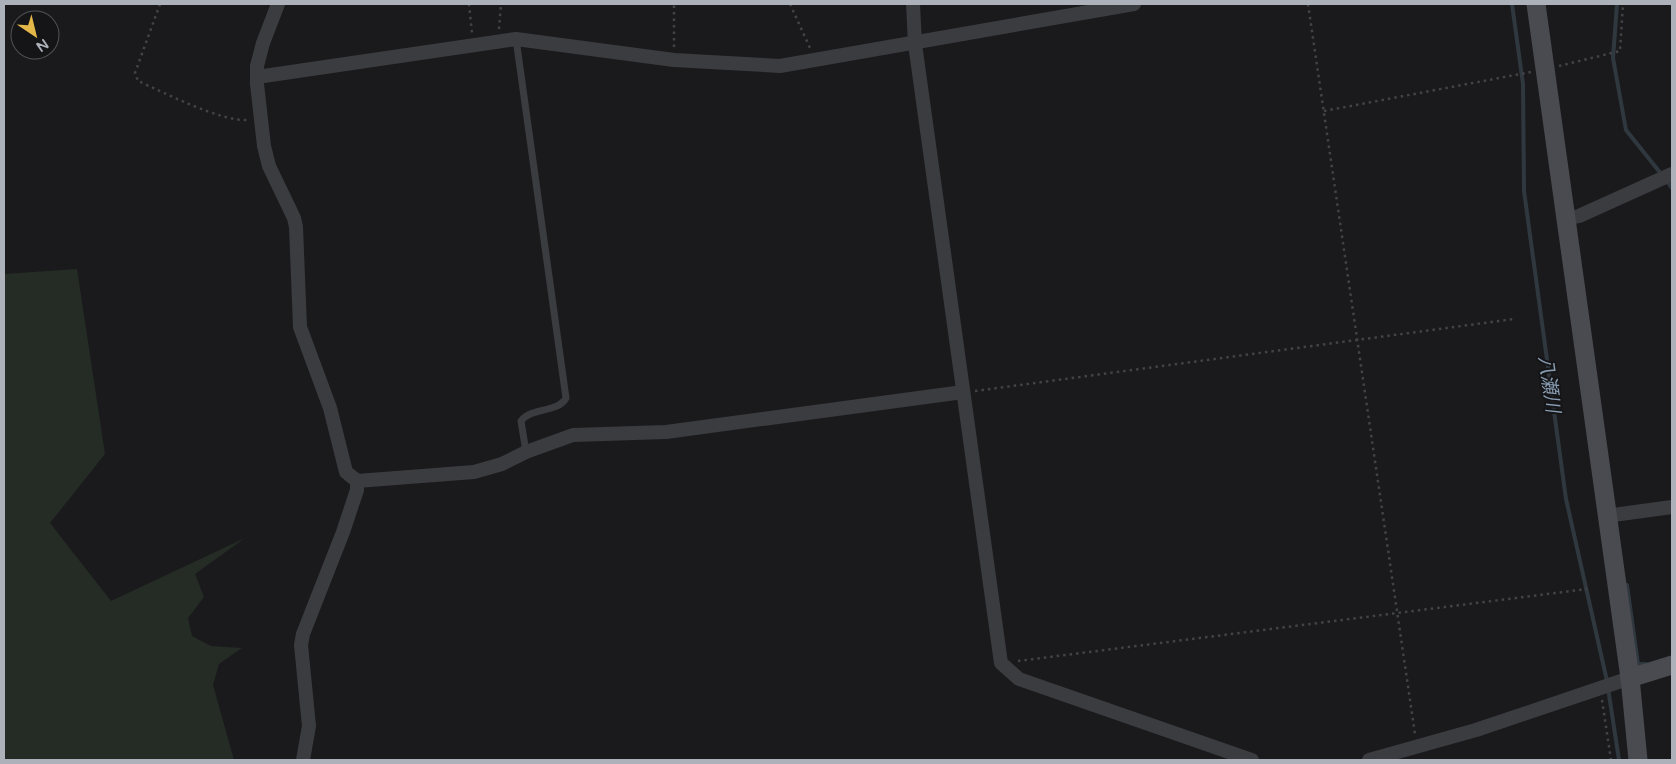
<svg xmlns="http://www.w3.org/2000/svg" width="1676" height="764" viewBox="0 0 1676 764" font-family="'Varela Round','Noto Sans JP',sans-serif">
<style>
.green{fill:#242c25}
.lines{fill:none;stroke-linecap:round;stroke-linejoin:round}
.stream{stroke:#30383f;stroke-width:4}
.path{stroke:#414347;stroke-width:2.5;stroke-dasharray:2.5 4;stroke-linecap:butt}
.lane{stroke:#3b3c40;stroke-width:7}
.street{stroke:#3b3c40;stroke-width:14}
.secondary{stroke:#494b50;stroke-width:19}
.labels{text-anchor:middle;stroke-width:4;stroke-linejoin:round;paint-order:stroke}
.water-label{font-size:19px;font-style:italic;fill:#879cb2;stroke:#151517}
</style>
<rect width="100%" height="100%" fill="#1a1a1c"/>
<path class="green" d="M77,269L105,454L50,523L111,601L245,538L195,574L204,597L188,618L192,636L211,646L242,648L219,664L213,685L234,760H4V274Z"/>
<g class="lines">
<g class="stream">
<path d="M1512,4L1523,84L1524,191L1566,499L1607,681"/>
<path d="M1617,4L1613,58L1626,130L1662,175"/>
<path d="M1666,180L1672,188"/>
<path d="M1627,585L1638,664H1646"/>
<path d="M1608,688L1619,760"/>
</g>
<g class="path">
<path d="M160,4L135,73L138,81C165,93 221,122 249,120"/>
<path d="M469,4L472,33"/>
<path d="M790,4L810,48"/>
<path d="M1308,4L1415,734"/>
<path d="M499,29L501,4"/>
<path d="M674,47V4"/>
<path d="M1559,66L1620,51L1623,4"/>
<path d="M1324,111L1531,72"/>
<path d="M975,391L1514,319"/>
<path d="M1018,661L1587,589"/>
<path d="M1602,700L1611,760"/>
</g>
<path class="lane" d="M516,39L566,398C558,413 531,407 521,421L526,452"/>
<g class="street">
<path d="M278,4L263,43L257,66V84L264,146L269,166L294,218L296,227L300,327L330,408L346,472L357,481L474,472L502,464L526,452L573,435L666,432L963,392"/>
<path d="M913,4L915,44L1001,663L1019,679L1252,760"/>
<path d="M257,77L516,39L674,60L780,66L1134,4"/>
<path d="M1565,219L1579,216L1672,174"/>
<path d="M1606,516L1672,507"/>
<path d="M303,760L309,726L301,645L303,634L343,532L357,490V481"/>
<path d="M1369,760L1476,730L1630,678"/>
</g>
<g class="secondary">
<path d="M1536,4L1630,678L1638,760"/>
<path d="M1630,678L1672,665"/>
</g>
</g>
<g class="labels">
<g class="water-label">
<text transform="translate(1550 384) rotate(82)" y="7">八瀬川</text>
</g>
</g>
<rect width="1676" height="764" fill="none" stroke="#adb1ba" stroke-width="10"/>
<g transform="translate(35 35) rotate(145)"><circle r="24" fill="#151517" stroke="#525358"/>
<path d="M0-4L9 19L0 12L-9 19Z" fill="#e4b749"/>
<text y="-8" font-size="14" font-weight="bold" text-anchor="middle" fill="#adb1ba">N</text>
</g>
</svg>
